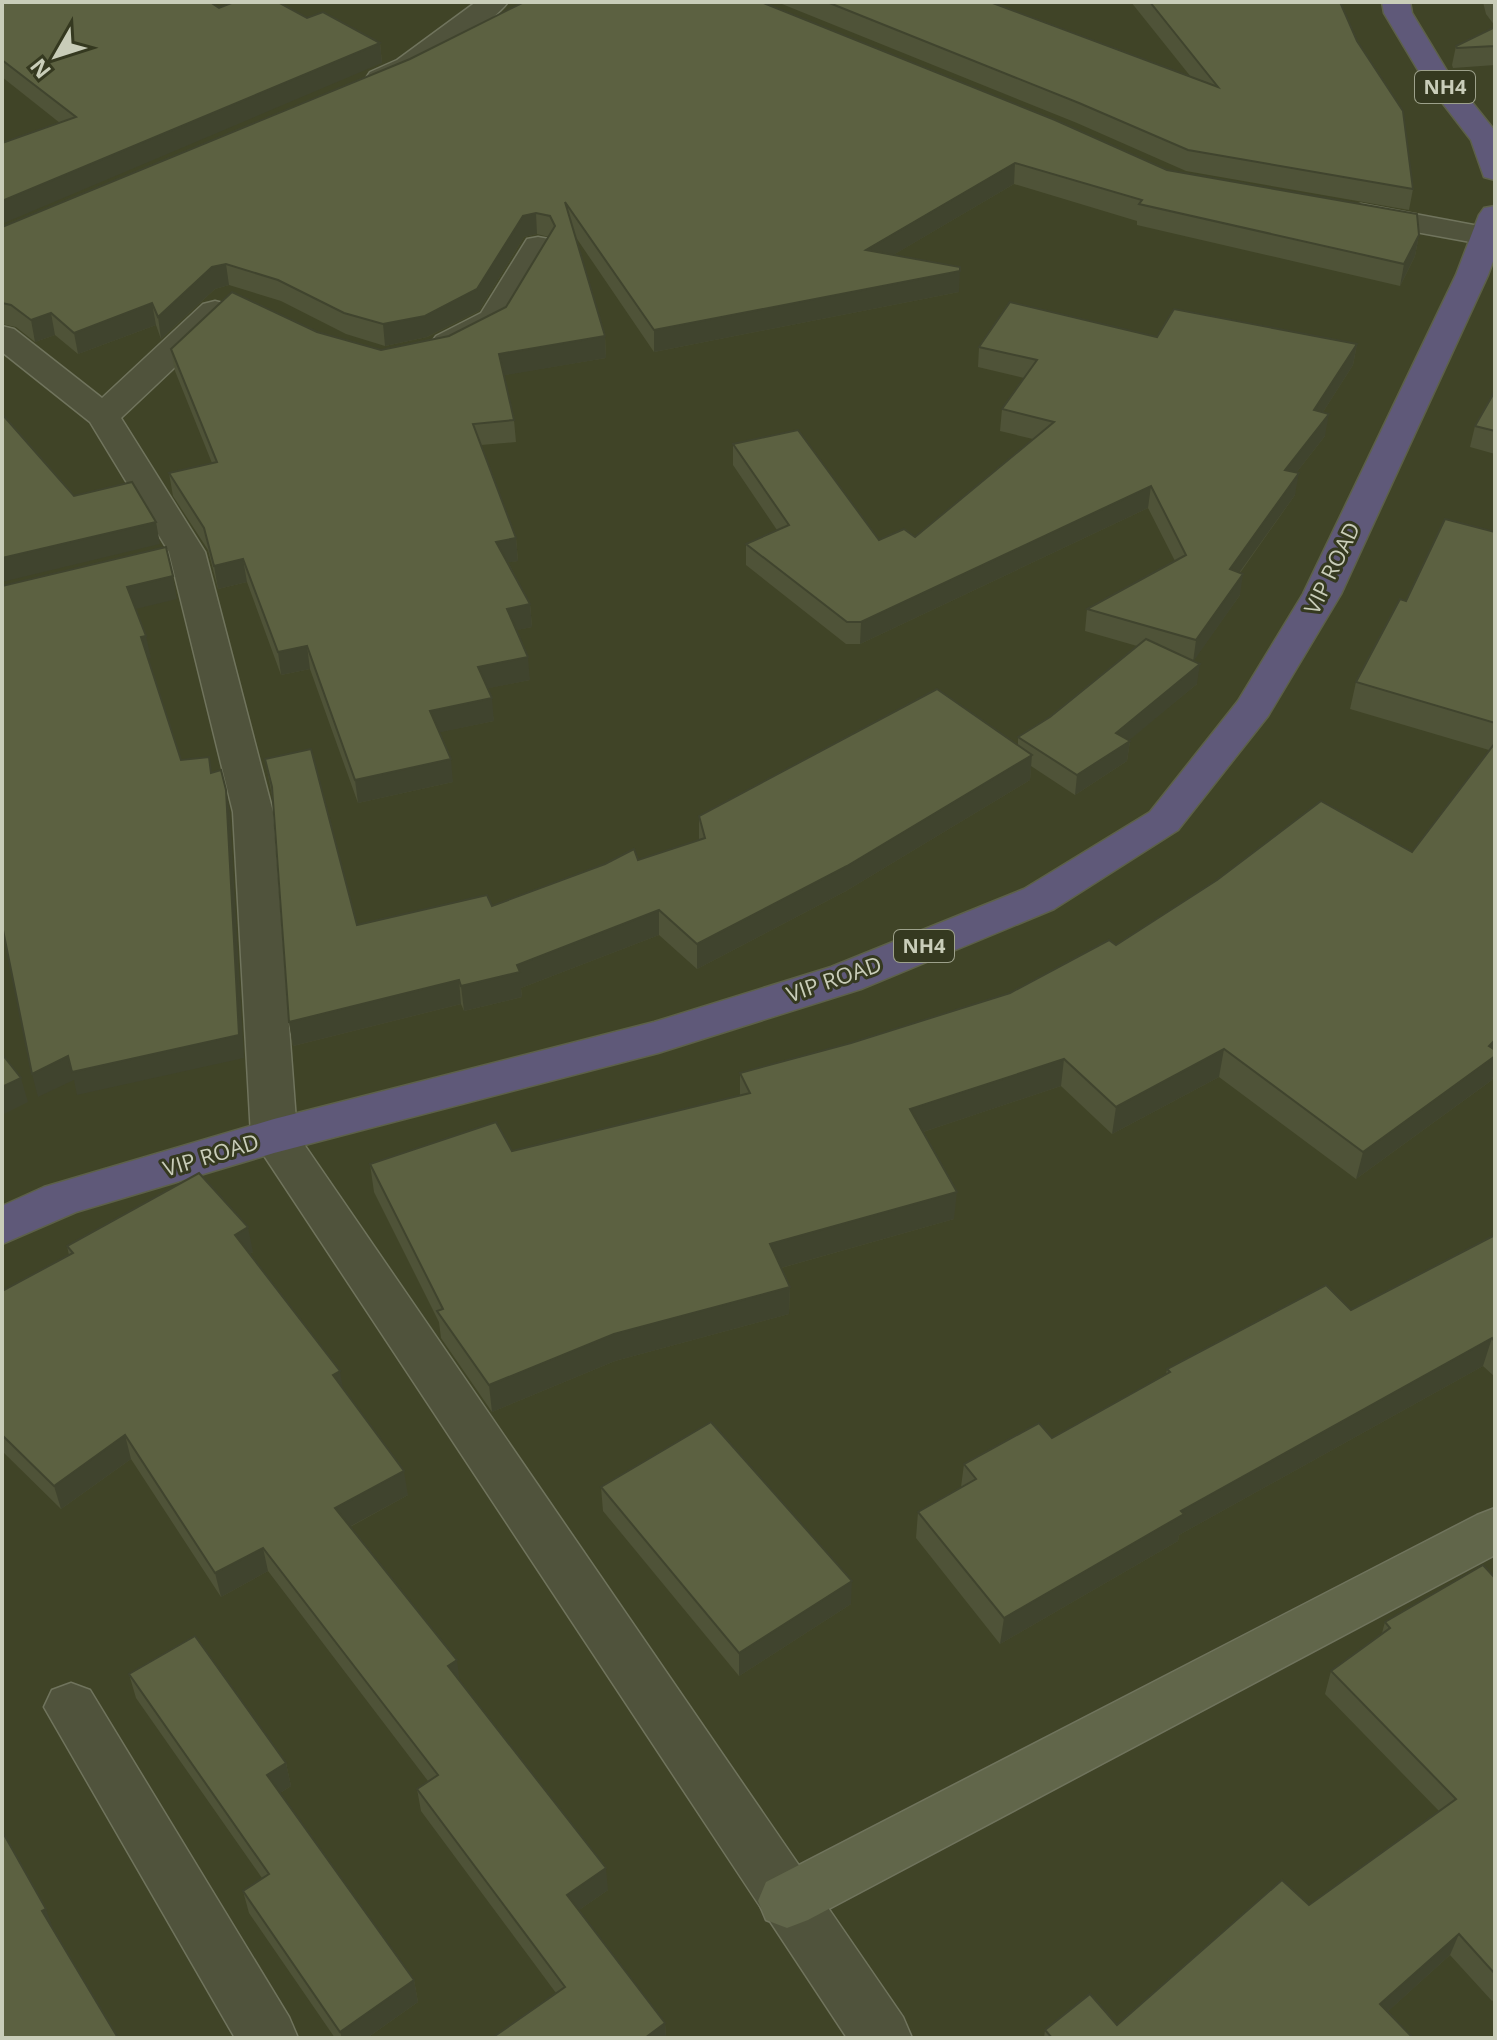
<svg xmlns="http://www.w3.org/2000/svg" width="1497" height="2040" viewBox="0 0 1497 2040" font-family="'Open Sans',sans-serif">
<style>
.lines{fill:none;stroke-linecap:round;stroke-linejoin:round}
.street-casing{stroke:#70745d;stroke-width:3}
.secondary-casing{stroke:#70745d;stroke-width:3}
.highway-casing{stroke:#5d6149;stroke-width:3}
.street{fill:#50533c;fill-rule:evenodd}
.secondary{fill:#61664a;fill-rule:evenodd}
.highway{fill:#5f5979;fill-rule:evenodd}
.wall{fill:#4f5338}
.shaded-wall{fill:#40442e}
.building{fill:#5c6141;stroke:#40442e;stroke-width:2}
.labels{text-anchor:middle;stroke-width:6;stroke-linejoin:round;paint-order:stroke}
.shield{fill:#353920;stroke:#9da18b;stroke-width:2}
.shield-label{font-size:20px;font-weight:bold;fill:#c9cdb9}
.street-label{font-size:22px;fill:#c9cdb9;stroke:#353920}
</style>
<rect width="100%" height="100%" fill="#404427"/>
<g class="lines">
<defs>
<g id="street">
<path d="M476,2H508C494,22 412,77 388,85C381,87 377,86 370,84L366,78L370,72L397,60Z"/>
<path d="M1361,204L1495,229V243L1487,245L1350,220L1345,213L1350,206Z"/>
<path d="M538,237L549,239L554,246C543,264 518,314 505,326C491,339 454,355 436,350L431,343L436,336L481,313L527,239Z"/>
<path d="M215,301L227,304L231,311L227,318L121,418L205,552L273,812L297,1134L903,2017L912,2038H847L251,1136L233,812L169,552L90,422L2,352V326L14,329L102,398L203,304Z"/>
<path d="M71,1683L90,1690L289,2017L298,2038H235L44,1707L52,1690Z"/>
</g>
<path id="secondary" d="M1495,1508V1555L808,1920L787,1928L766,1920L758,1901L766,1882L1477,1515Z"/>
<g id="highway">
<path d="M1382,2H1410L1412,13L1447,71L1495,131V180L1484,177L1471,140L1421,75L1384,13Z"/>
<path d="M1495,206V256L1488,275L1341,594L1268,716L1178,830L1054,909L861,989L658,1053L274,1153L76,1212L2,1244V1206L44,1187L274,1119L654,1022L831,967L1024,889L1150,812L1238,701L1303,594L1456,275L1479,215L1484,208Z"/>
</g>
</defs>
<use href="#street" class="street-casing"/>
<use href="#secondary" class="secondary-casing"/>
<use href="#highway" class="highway-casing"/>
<use href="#street" class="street"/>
<use href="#secondary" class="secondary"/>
<use href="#highway" class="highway"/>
</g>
<g class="wall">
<path d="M2,2L219,8L307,18L380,43L382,63L60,123L2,77Z"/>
<path d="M777,2H990L1191,77L1131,2H1340L1413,189L1409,210L1186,171L1077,123Z"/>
<path d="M1483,2H1495V26L1486,14Z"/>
<path d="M1495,27V65L1453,68L1452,65L1456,46Z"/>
<path d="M410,59L1167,170L1419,235L1415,256L1400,286L1137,225V221L1014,184L893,255L959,292L654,352L575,236L605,336L606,358L504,375L514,420L516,442L481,445L516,538L518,561L508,562L530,604L532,627L516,630L530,680L488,688L494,721L439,732L453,782L358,803L310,669L281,675L247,582L218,589L208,550L173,496L169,473L212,463L175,371L171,349L317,332L381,350L449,336L506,307L549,237L537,234L524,237L479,311L427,337L385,346L346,334L281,301L229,285L215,289L161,339L156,325L78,354L55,335L35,342L16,327L2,324V227Z"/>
<path d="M1157,337L1357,344L1353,365L1323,412L1325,436L1296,473L1295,495L1240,573V595L1193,661L1197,684L1128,740L1130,741L1127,761L1075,795L1031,766L1030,780L846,891L697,969L659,935L521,988L522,997L464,1011L461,1004L293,1046L289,1022L273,801L265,759L357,925L492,906L699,840V816L1018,745V737L1050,717L1137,646L1085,631L1087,609L1175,561L1148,508L860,644H846L746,565V544L777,530L733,465V444L879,540L915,537L1033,439L1000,431L1002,409L1024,378L978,367L979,347Z"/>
<path d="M1495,391V454L1470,447L1475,426Z"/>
<path d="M1495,532V1070L1492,1080L1356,1179L1219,1077L1112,1134L1061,1086L923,1132L954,1219L781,1268L790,1287L789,1314L615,1361L492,1412L441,1338L439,1322L374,1192L370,1164L512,1151L740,1095V1073L851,1043L1010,993L1116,945L1412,852L1489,750L1350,709L1356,682L1406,601Z"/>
<path d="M1495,1235V1377L1483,1366L1179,1535L1178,1541L1000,1644L916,1538L918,1512L961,1487L964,1464L1052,1438L1166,1374L1167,1369L1351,1310Z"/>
<path d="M67,1246L253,1252L249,1254L343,1388L408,1495L350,1527L608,1890L579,1910L665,2023L666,2038H492L556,1993L421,1811L417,1789L428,1781L268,1571L221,1597L131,1459L61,1509L2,1451V1291L69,1255Z"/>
<path d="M601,1487L851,1604L739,1676L603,1511Z"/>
<path d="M1495,1578V1999L1492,2001L1450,1955L1387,2012L1413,2038H1044L1045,2030L1117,2025L1309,1905L1439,1811L1325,1694L1331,1671L1382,1633L1385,1622Z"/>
<path d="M129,1674L286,1763L291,1786L280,1793L414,1980L418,2002L367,2038H335L249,1913L243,1891L262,1878L136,1698Z"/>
</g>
<g class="shaded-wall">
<path d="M380,43L382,63L2,224V201Z"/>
<path d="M1015,163L1014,184L866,271V250Z"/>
<path d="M536,213L537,234L524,237L479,311L427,337L385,346L383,324L523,216Z"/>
<path d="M1419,235L1415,256L1400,286L1404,264Z"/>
<path d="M226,264L229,285L215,289L161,339L158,317L212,267Z"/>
<path d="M960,271L959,292L654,352V330Z"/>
<path d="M152,303L156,325L78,354L74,333Z"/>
<path d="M51,313L55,335L35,342L31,320Z"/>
<path d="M605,336L606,358L500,376L499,354Z"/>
<path d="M1357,344L1353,365L1311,431L1314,410Z"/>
<path d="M1329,414L1325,436L1282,491L1285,470Z"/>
<path d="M1299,473L1295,495L1226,591L1230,569Z"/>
<path d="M1151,486L1148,508L860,644L861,622Z"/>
<path d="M156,522L160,544L2,582V558Z"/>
<path d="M516,538L518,561L498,564L496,542Z"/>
<path d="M243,559L247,582L218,589L214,566Z"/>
<path d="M1243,574L1240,595L1193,662L1196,640Z"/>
<path d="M173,576L177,599L132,610L127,587Z"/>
<path d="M530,604L532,627L509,632L507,609Z"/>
<path d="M146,636L151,658L146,660L141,637Z"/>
<path d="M307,646L310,669L281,675L278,652Z"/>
<path d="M528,657L530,680L480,690L478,667Z"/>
<path d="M1200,664L1197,684L1120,748L1130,741L1127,761L1075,795L1077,775L1116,733Z"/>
<path d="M492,698L494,721L432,734L430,711Z"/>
<path d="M1032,755L1030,780L846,891L697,969V944Z"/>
<path d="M451,759L453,782L358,803L355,780Z"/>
<path d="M226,790L230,812L244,1058L77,1095L74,1080L38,1097L32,1074Z"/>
<path d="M659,910V935L521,988L522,997L464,1011L461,986Z"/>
<path d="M459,980L461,1004L293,1046L289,1022Z"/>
<path d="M1495,1040V1070L1492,1080L1356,1179L1363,1152Z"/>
<path d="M1224,1049L1219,1077L1112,1134L1116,1107Z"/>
<path d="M1064,1059L1061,1086L908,1137L910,1109Z"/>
<path d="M21,1078L28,1102L2,1115V1087Z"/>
<path d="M957,1192L954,1219L770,1271V1244Z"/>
<path d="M248,1227L253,1252L240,1259L235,1235Z"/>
<path d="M790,1287L789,1314L615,1361L492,1412L489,1385L614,1334Z"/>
<path d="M1492,1338L1483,1366L1179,1535L1178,1541L1000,1644L1004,1618L1181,1511Z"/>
<path d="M340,1371L344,1395L333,1375Z"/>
<path d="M125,1435L131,1459L61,1509L54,1486Z"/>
<path d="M404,1471L408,1495L340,1532L335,1508Z"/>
<path d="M263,1548L268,1571L221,1597L215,1573Z"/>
<path d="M852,1581L851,1604L739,1676V1653Z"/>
<path d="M457,1660L460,1683L448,1666Z"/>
<path d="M286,1763L291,1786L272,1798L267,1775Z"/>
<path d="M606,1868L608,1890L569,1917L567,1895Z"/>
<path d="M46,1909L54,1931L50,1933L42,1911Z"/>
<path d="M1459,1934L1450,1955L1373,2025L1380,2004Z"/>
<path d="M414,1980L418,2002L367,2038H342L340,2032Z"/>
<path d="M665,2023L666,2038H645Z"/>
</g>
<g class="building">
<path d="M2,2H210L219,8L234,2H278L307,18L323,12L380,43L2,201V143L76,117L2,60Z"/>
<path d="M524,2H761L1055,120L1167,170L1417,214L1419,235L1404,264L1139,204L1142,200L1015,163L866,250L960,267V271L654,330L565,202L605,336L499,354L514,420L473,424L516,538L496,542L530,604L507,609L528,657L478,667L492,698L430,711L451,759L355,780L307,646L278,652L243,559L214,566L204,528L169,473L217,462L171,349L232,292L317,332L381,350L449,336L506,307L555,226L550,216L536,213L523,216L477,289L425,316L383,324L344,313L278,280L226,264L212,267L158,317L152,303L74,333L51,313L31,320L11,305L2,303V227L410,59Z"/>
<path d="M827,2H990L1218,87L1150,2H1340L1357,41L1403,111L1413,189L1188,150L1079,103Z"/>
<path d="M1495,27V46L1457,48L1456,46Z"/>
<path d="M1010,302L1157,337L1174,309L1357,344L1314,410L1329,414L1285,470L1299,473L1230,569L1243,574L1196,640L1087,609L1186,555L1151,486L861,622H847L746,544L789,525L733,444L798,430L879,540L904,529L915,537L1054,422L1002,409L1037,360L979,347Z"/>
<path d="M1495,391V431L1475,426Z"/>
<path d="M2,414L74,496L132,482L156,522L2,558Z"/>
<path d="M1445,519L1495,532V723L1356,682L1400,599L1406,601Z"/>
<path d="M166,547L173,576L127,587L146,636L141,637L181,760L209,757L211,773L221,770L226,790L239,1035L72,1072L68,1056L32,1074L2,925V586Z"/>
<path d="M1146,639L1200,664L1116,733L1130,741L1077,775L1018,737L1050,717Z"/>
<path d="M937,689L1032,755L847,866L697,944L659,910L517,965L520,972L461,986L459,980L289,1022L272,787L265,759L311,749L357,925L487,895L492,906L605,864L634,849L638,860L705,838L699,816Z"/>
<path d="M1495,743V1040L1489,1046L1495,1050V1056L1363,1152L1224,1049L1116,1107L1064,1059L910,1109L957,1192L770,1244L790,1287L614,1334L489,1385L437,1311L443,1309L370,1164L496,1122L512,1151L750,1093L740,1073L851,1043L1010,993L1109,940L1116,945L1217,880L1321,801L1412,852Z"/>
<path d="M2,1054L21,1078L2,1087Z"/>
<path d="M199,1173L248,1227L235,1235L340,1371L333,1375L404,1471L335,1508L457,1660L448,1666L606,1868L567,1895L665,2023L645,2038H492L565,1987L417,1789L438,1775L263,1548L215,1573L125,1435L54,1486L2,1435V1291L73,1253L67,1246Z"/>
<path d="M1495,1235V1342L1492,1338L1181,1511L1184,1514L1004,1618L918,1512L976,1479L964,1464L1039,1423L1052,1438L1170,1372L1167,1369L1326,1285L1351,1310Z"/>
<path d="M711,1422L852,1581L739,1653L601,1487Z"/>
<path d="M1483,1565L1495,1578V1974L1459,1934L1380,2004L1413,2038H1052L1045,2030L1090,1994L1117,2025L1282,1880L1309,1905L1456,1799L1331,1671L1390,1628L1385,1622Z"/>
<path d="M195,1636L286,1763L267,1775L414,1980L340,2032L243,1891L269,1874L129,1674Z"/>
<path d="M2,1831L46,1909L42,1911L118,2038H4L2,2034Z"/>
</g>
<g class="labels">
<g class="shield">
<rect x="1415" y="71" width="60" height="32" rx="6"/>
<rect x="894" y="930" width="60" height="32" rx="6"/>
</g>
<g class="shield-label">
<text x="1445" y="94">NH4</text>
<text x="924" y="953">NH4</text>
</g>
<g class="street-label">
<text transform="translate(1332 568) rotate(-64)" y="8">VIP ROAD</text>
<text transform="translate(834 979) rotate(-19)" y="8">VIP ROAD</text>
<text transform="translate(211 1155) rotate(-17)" y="8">VIP ROAD</text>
</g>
</g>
<rect width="1497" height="2040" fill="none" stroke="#c9cdb9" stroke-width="8"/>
<g transform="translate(56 56) rotate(231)" stroke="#353920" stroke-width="6" paint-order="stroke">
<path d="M0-6L14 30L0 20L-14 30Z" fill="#c9cdb9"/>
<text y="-12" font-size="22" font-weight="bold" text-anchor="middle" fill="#c9cdb9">N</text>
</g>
</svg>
